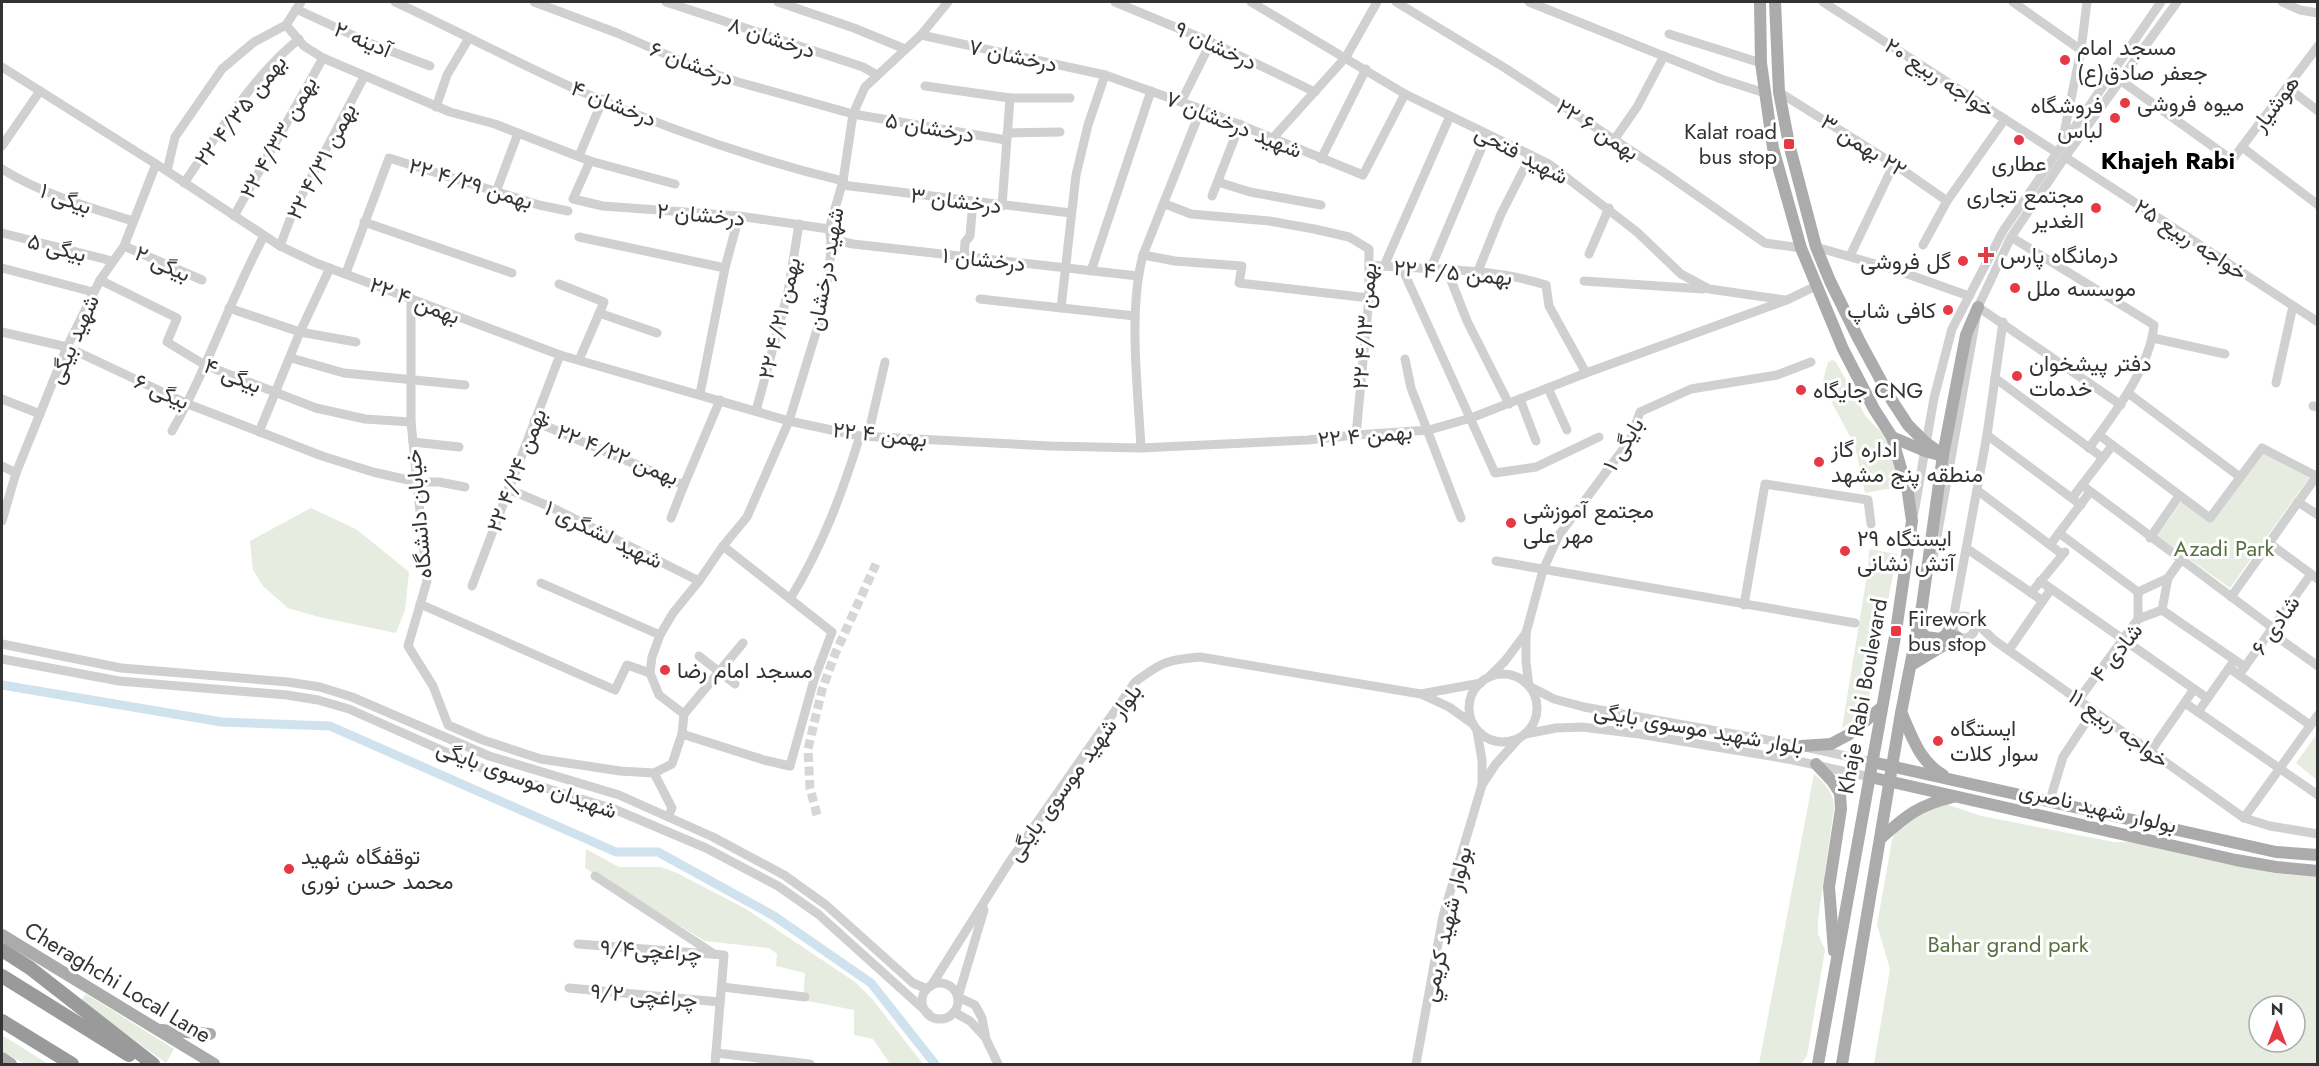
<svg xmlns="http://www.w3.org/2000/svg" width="2319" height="1066" viewBox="0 0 2319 1066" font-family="Jost,Vazirmatn,sans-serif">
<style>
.green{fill:#e6ecdf;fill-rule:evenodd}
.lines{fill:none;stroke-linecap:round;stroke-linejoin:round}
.canal{stroke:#cfe2ee;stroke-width:9}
.minor-tunnel{stroke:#d6d6d6;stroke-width:9;stroke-dasharray:9 4.5;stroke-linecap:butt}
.minor{stroke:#d0d0d0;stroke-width:9}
.major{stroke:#ababab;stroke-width:12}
.highway{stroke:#9a9a9a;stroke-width:14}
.poi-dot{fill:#e63946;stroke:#fff;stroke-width:2}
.labels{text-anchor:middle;stroke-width:6;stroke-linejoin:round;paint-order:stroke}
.street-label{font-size:22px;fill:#333;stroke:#fff}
.poi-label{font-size:22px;fill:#333;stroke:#fff;text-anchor:start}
.park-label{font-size:22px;fill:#56703f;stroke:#fff}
.neighbourhood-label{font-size:24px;font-weight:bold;fill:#000;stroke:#fff}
</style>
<rect width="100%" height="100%" fill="#fff"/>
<g class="green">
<path d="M1832,360L1836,362L1866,417L1889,440L1898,487L1865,493L1855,446L1822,384L1828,362Z"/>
<path d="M2263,453L2309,478L2230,588L2157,536L2182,501L2212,522Z"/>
<path d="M311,508L356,529L409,572L405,610L396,633L319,617L288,608L263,586L253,570L250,541Z"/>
<path d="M1869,549L1897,554L1870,693L1859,717L1842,728L1868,569Z"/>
<path d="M2317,734V780L2296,763Z"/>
<path d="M1814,774C1825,784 1834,792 1834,808L1818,919V934L1825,950L1807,1056L1801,1064H1759Z"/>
<path d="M1946,804L1981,816L2114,842H2131L2273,873L2317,877V1064H1874L1890,969L1877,925L1892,840L1899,826L1932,807ZM2259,1006H2295V1042H2259Z"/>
<path d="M586,849L619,867H661L677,873L746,909L855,982L873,1000L923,1064H890L873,1039L854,1035V1010L803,1000L805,973L776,966L777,954L769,948L705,941L585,868Z"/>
<path d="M86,994L174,1049L166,1063L81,1001Z"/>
<path d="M2,1035L48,1064H24L2,1051Z"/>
</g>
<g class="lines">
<path class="canal" d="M2,685L222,722L330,726L616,852H658L774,916L871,983L935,1064"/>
<path class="minor-tunnel" d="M817,815L810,788L808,749L822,690L835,654L876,564"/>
<g class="minor">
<path d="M395,2C457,31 518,63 580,91C665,128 753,159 843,181"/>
<path d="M534,2L617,33L697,68L738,82L853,114L1006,140"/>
<path d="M666,2L863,67L877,75"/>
<path d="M778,2L854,28L905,49"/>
<path d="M1115,2L1211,42L1315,92"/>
<path d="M1251,2L1405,94L1549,164L1637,232L1681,274L1709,289L1785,300"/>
<path d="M1396,2L1505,68L1662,171L1765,243L1801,248"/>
<path d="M1529,2L1721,79L1765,93"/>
<path d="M1823,2L2056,152"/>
<path d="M2013,2L2081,50"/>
<path d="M2282,2L2300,10L2318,13"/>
<path d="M296,9L372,44L430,66"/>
<path d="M286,25L304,46L323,58L450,112L495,124L590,161L675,184"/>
<path d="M1669,34L1761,63"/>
<path d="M921,35L1105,75L1201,109L1363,175L1405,94"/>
<path d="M2,67L167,171L280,246L316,263L560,355L789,421L860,436L1050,446L1141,448L1308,440L1356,435L1429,430L1471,418L1586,373L1787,300L1816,286"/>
<path d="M2120,80L2232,160L2318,46"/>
<path d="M925,86L1010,98H1070"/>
<path d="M2287,87L2318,111"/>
<path d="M1779,92L1894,164L1947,201"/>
<path d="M1181,102L1211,42"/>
<path d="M436,107L447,75L469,38"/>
<path d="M1007,133L1060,132"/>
<path d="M2063,138L2081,50L2087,2"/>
<path d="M1272,139L1346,57L1377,2"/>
<path d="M1614,140L1637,107L1664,56"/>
<path d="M2,146L40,91"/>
<path d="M2242,147L2318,205"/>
<path d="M579,156L603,99"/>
<path d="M2065,157L2318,322"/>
<path d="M1321,159L1366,69"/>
<path d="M590,161L573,199L603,206L739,216L829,229"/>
<path d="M2,169C42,194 88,207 133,221"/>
<path d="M167,171L175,137L222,69L254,42L286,25L301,2"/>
<path d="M1218,182L1250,192L1321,205"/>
<path d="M184,183C219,133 251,78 299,39"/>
<path d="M842,185L1071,213"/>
<path d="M496,192L518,133"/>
<path d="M1212,196L1240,124"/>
<path d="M1165,204L1191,214L1269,221L1314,229L1349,237L1369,249V298L1356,435"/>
<path d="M1002,206L1010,98"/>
<path d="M234,216L323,58"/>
<path d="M364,222L512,273"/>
<path d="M2,233L112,261"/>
<path d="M579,237L725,268"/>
<path d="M2011,237L2154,325C2150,368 2114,414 2089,448"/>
<path d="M831,239L853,244L1138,276"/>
<path d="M1923,245L1947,201L2005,119"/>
<path d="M124,246L202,280"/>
<path d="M280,246L292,214L364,77"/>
<path d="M1816,247L1896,270L1969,296"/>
<path d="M1589,254L1609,208"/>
<path d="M1143,255L1175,261L1242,266L1239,283L1369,298"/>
<path d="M1850,256L1894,164"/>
<path d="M964,257L965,242L970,236L973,202"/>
<path d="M1369,265C1428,270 1490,267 1546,285L1549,306L1586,373"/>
<path d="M1384,266L1450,116"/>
<path d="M2,268L93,292"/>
<path d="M1402,268L1495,473L1536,467L1599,437"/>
<path d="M1430,270L1487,135"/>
<path d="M1447,270L1467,321L1509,404"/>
<path d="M1091,271L1151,91"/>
<path d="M1478,271L1501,214L1531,155"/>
<path d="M346,273L389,158L539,205L568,211"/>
<path d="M100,280L177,318L167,342L205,365L316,408L365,419L411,422"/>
<path d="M1584,281L1703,289"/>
<path d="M559,284L604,302L579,360"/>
<path d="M411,298V422L427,581L408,646L433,686L448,725L483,740L541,759L620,771L654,773L672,764L682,734L684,714L659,695L650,673L652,657L660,635L673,613L699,581L723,546L747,517L789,421L822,313L830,262L831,239L829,229L843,181L853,114L865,87L921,35L948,2"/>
<path d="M980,299L1135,316"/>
<path d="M1978,307L2121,405"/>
<path d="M229,308L300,332L356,342"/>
<path d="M1061,308L1076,175L1088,125L1105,75"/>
<path d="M599,313L657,333"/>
<path d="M2,332L67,347L188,404L322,456L373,472L417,482H439L465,487"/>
<path d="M2153,338L2225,354"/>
<path d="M291,358L344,373L465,385"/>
<path d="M1405,359L1411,388L1461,518"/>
<path d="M1811,362L1777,375L1691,389L1640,412L1630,440L1559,535L1543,570L1526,633V662L1529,686L1554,699L1584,707L1801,746L1872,762"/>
<path d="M1995,378L2103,458"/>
<path d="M2276,383L2293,306"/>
<path d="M1548,388L1567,430"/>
<path d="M2128,393L2240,477"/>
<path d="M700,394L725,268L739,216"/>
<path d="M2,399L40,414"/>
<path d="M1520,399L1536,441"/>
<path d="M2313,406L2318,407"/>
<path d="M756,411L788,292L799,224"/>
<path d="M534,421L684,485L720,400"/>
<path d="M172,431C208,368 230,299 264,236"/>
<path d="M259,432L300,332L330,268"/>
<path d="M1987,435L2081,505"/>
<path d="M2099,435L2210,518L2262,448L2316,476"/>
<path d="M868,436L885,362"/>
<path d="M413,442L459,447"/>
<path d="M1141,448C1138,389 1128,311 1143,255L1201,109"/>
<path d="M2,466L16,473"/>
<path d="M2082,485L2273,628"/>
<path d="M508,489L553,508L699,581"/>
<path d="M1977,490L2062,554"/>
<path d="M2072,498L2112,446"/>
<path d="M2298,502L2318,515"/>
<path d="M1914,513L1934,398L1952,329L2003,231L2161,2"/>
<path d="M671,518L684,485"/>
<path d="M2,521L16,473L67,347L100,280L124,246L156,164"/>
<path d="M2059,533L2138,592"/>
<path d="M2150,538L2179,496"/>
<path d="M2269,543L2318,579"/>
<path d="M2050,545L2090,492"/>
<path d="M1966,548L2043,601"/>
<path d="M1933,559L1978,307L2011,237L2065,157L2177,2"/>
<path d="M1496,561L1855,623"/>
<path d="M2040,581L2207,698"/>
<path d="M541,583L660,635"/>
<path d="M472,586L560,355"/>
<path d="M2031,593L2065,552"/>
<path d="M2231,597L2318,474"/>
<path d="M790,599C823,545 841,496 860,436"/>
<path d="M420,604L615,690L627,665L650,673"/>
<path d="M1744,605L1765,484L1868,500L1871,524"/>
<path d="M2162,610L2245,667"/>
<circle cx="1964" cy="627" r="11"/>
<path d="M2138,619V592L2168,578L2181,560"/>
<path d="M1973,620L1994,640L2244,818L2270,826L2318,834"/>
<path d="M1952,625L1987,435L2003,322"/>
<path d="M2270,632L2318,666"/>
<path d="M2,644L121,668L288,682L320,687L352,697L489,756L619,795L713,837L784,875L826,905L913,983L927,989"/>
<path d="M2009,650L2051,589"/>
<path d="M699,656L735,684"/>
<path d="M2,659L119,681L287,695L318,700L349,709L484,769L614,809L706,848L778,886L818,914L929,1014"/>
<path d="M2229,668L2310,725"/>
<circle cx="1503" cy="708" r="34"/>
<path d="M2239,675L2311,574"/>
<path d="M1489,677L1505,661L1526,633"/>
<path d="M1421,694L1481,683"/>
<path d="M2079,699L2138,619L2162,610L2168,578"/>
<path d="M2185,703L2318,795"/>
<path d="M2198,712L2231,665"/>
<path d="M684,714L743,643"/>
<path d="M1477,731L1482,760V785"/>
<path d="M682,734L764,760L790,766L814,680L832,632L723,546"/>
<path d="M1525,734L1556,728L1582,727L1639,734L1793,760L1870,777"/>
<path d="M2151,751L2194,689"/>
<path d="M654,773L672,808L668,817"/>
<path d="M2050,800L2063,757L2094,710"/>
<path d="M2244,818L2318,715"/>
<path d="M595,876L714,954"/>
<path d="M984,910L958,997L975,1005L982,1018L986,1039L998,1064"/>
<path d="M578,944L724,955L715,1064"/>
<circle cx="940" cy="1001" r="18"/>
<path d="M931,986L1010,861L1135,682C1162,662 1166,660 1200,657L1421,694L1449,707L1473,724"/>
<path d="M722,987L805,997"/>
<path d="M569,988L720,1002"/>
<path d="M954,1012L970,1021L985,1037"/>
<path d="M716,1053L810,1064"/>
<path d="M1416,1064L1443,916L1482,785L1495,765L1519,738"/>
</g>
<g class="major">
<path d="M1760,2L1761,63L1773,148L1801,248L1843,349L1874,409L1892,437L1908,493L1912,521L1896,631L1818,1064"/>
<path d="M1775,2L1779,92L1789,144L1816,247L1830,281L1859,340L1891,399L1908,425L1926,443L1943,455"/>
<path d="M1892,437L1925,451L1936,454"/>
<path d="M1917,628L1926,637L1940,639L1946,635L1952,625"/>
<path d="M1911,665L1957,637"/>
<path d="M1902,714C1912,737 1920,762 1943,775"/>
<path d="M1801,746L1831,744L1848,735L1881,708"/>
<path d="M1872,762L2276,852L2318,855"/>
<path d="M1816,764L1832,781L1840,793L1841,809L1829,887L1834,951"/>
<path d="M1870,777L2236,860L2276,867L2318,871"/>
<path d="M1881,838C1907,815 1919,805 1953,797"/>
<path d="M2,935L214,1064"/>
<path d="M161,1030L210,1034"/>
<path d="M2,1058L11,1064"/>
<path d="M1842,1064L1901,713L1922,606L1943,455L1966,335L1978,307"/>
</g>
<g class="highway">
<path d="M2,950L30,968L153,1064"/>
<path d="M2,976L129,1055"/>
<path d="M2,1021L72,1064"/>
</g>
</g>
<g class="poi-dot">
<circle cx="2065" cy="60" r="6"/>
<circle cx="2125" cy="103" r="6"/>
<circle cx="2115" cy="118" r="6"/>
<circle cx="2019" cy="140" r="6"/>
<rect x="1783" y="138" width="12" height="12" rx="3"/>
<circle cx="2096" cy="208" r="6"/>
<path d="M1983 246h6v6h6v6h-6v6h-6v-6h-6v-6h6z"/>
<circle cx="1963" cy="261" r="6"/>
<circle cx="2015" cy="288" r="6"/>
<circle cx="1948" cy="310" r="6"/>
<circle cx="2017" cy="376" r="6"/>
<circle cx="1801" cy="390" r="6"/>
<circle cx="1819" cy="462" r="6"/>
<circle cx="1511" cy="523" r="6"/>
<circle cx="1845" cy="551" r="6"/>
<rect x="1890" y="625" width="12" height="12" rx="3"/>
<circle cx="665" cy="670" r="6"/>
<circle cx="1938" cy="741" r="6"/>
<circle cx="289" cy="869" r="6"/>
</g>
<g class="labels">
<g class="street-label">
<text transform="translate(772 37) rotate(18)" y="8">درخشان ۸</text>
<text transform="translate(363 39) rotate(23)" y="8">آدینه ۲</text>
<text transform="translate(1216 45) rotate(25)" y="8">درخشان ۹</text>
<text transform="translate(1013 55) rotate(12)" y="8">درخشان ۷</text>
<text transform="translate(692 63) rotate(21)" y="8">درخشان ۶</text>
<text transform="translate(1940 77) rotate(33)" y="8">خواجه ربیع ۲۰</text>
<text transform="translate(614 103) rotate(22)" y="8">درخشان ۴</text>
<text transform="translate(2275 103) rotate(-53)" y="8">هوشیار</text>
<text transform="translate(240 110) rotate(-52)" y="8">۲۲ بهمن ۴/۳۵</text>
<text transform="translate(1234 124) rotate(22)" y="8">شهید درخشان ۷</text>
<text transform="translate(930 127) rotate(10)" y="8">درخشان ۵</text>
<text transform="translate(1598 129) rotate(33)" y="8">۲۲ بهمن ۶</text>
<text transform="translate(278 137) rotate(-61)" y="8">۲۲ بهمن ۴/۳۳</text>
<text transform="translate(1864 145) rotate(33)" y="8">٢٢ بهمن ۳</text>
<text transform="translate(1522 154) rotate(28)" y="8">شهید فتحی</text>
<text transform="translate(321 161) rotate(-63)" y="8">۲۲ بهمن ۴/۳۱</text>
<text transform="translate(471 183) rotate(17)" y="8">۲۲ بهمن ۴/۲۹</text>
<text transform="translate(66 198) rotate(20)" y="8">بیگی ۱</text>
<text transform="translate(956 200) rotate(7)" y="8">درخشان ۳</text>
<text transform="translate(701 214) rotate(5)" y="8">درخشان ۲</text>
<text transform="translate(2191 239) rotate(33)" y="8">خواجه ربیع ۲۵</text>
<text transform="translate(57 247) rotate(14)" y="8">بیگی ۵</text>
<text transform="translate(984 259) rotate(6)" y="8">درخشان ۱</text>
<text transform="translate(163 263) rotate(24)" y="8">بیگی ۲</text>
<text transform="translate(825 269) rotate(-80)" y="8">شهید درخشان</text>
<text transform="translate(1453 272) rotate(5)" y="8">۲۲ بهمن ۴/۵</text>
<text transform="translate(415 300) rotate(21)" y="8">۲۲ بهمن ۴</text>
<text transform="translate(779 318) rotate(-77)" y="8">۲۲ بهمن ۴/۲۱</text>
<text transform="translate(1364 326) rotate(-86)" y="8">۲۲ بهمن ۴/۱۳</text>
<text transform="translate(73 339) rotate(-66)" y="8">شهید بیگی</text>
<text transform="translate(233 375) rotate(22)" y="8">بیگی ۴</text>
<text transform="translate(162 391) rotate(24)" y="8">بیگی ۶</text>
<text transform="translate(880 434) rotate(6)" y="8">۲۲ بهمن ۴</text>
<text transform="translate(1365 435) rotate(-5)" y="8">۲۲ بهمن ۴</text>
<text transform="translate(1623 444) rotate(-59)" y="8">بایگی ۱</text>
<text transform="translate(618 454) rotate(22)" y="8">۲۲ بهمن ۴/۲۲</text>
<text transform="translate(516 470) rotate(-69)" y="8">۲۲ بهمن ۴/۲۴</text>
<text transform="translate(418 514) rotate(-95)" y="8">خیابان دانشگاه</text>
<text transform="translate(604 534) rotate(26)" y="8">شهید لشگری ۱</text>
<text transform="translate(2275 625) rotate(-55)" y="8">شادی ۶</text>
<text transform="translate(2116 652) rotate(-51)" y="8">شادی ۴</text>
<text transform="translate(1862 696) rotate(-80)" y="8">Khaje Rabi Boulevard</text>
<text transform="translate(1699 728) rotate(10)" y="8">بلوار شهید موسوی بایگی</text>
<text transform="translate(2119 728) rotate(36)" y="8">خواجه ربیع ۱۱</text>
<text transform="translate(1074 772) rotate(-54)" y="8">بلوار شهید موسوی بایگی</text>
<text transform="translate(527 779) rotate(20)" y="8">شهیدان موسوی بایگی</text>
<text transform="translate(2098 807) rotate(13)" y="8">بولوار شهید ناصری</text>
<text transform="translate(1446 924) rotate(-77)" y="8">بولوار شهيد كريمي</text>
<text transform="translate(651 950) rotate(4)" y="8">۹/۴چراغچی</text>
<text transform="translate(118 982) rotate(31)" y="8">Cheraghchi Local Lane</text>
<text transform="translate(644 995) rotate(5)" y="8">۹/۲ چراغچی</text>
</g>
<g class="poi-label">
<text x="2077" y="55">مسجد امام<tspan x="2077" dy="25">جعفر صادق(ع)</tspan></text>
<text x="2137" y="111">میوه فروشی</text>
<text x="2103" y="113" text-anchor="end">فروشگاه<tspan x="2103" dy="25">لباس</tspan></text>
<text x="1777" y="139" text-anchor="end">Kalat road<tspan x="1777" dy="25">bus stop</tspan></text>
<text x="2019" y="171" text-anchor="middle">عطاری</text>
<text x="2084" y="203" text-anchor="end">مجتمع تجاری<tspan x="2084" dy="25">الغدیر</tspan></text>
<text x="2000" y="263">درمانگاه پارس</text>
<text x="1951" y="269" text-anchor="end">گل فروشی</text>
<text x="2027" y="296">موسسه ملل</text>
<text x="1936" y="318" text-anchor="end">کافی شاپ</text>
<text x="2029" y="371">دفتر پیشخوان<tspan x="2029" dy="25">خدمات</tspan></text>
<text x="1813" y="398">جایگاه CNG</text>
<text x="1831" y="457">اداره گاز<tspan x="1831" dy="25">منطقه پنج مشهد</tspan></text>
<text x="1523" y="518">مجتمع آموزشی<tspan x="1523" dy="25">مهر علی</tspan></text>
<text x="1857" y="546">ایستگاه ۲۹<tspan x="1857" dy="25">آتش نشانی</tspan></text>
<text x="1908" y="626">Firework<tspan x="1908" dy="25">bus stop</tspan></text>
<text x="677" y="678">مسجد امام رضا</text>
<text x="1950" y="736">ایستگاه<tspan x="1950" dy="25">سوار کلات</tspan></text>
<text x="301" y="864">توقفگاه شهید<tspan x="301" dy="25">محمد حسن نوری</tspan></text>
</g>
<g class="park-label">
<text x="2224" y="556">Azadi Park</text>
<text x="2008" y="952">Bahar grand park</text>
</g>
<g class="neighbourhood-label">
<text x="2168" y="169">Khajeh Rabi</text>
</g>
</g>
<rect width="2319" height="1066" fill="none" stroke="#333333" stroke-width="6"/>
<g transform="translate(2277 1024)"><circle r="28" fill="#ffffff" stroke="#adadad" stroke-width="1.5"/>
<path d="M0-4.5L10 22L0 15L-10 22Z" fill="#e63946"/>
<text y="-9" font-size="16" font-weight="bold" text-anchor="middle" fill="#333333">N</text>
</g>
</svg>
